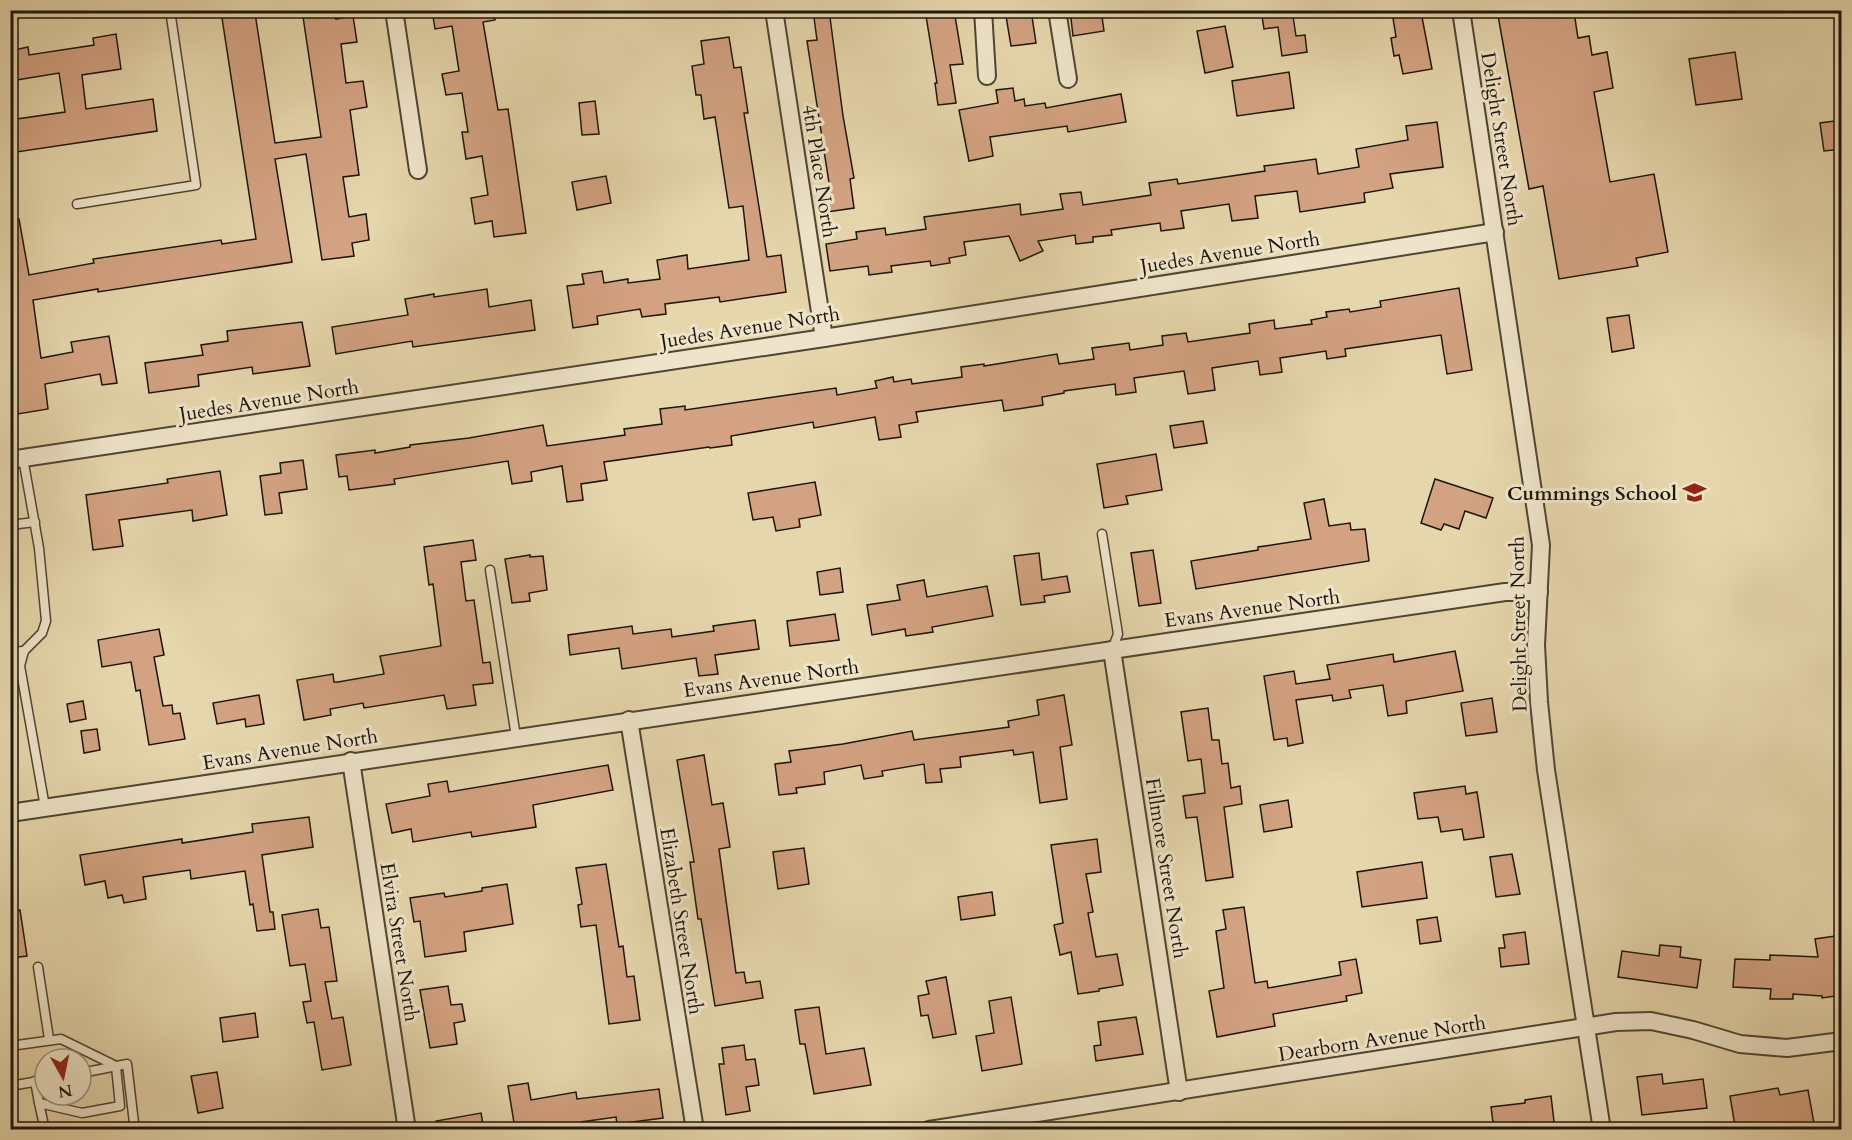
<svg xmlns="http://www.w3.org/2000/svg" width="1852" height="1140" viewBox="0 0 1852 1140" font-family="Cardo,serif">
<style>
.building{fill:#d3a282;stroke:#1d150a;stroke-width:1.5}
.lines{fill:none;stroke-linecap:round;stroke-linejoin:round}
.lane-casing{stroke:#4f4532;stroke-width:11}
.street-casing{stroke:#4f4532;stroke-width:20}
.lane{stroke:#efe4c9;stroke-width:8}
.street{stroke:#efe4c9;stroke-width:16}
.labels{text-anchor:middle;stroke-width:6;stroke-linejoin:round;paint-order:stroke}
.street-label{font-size:20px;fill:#1d150a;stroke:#efe4c9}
.poi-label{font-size:20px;font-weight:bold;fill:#1d150a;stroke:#efe4c9;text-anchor:end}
</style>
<rect width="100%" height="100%" fill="#e6d6ac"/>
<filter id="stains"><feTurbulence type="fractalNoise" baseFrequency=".00333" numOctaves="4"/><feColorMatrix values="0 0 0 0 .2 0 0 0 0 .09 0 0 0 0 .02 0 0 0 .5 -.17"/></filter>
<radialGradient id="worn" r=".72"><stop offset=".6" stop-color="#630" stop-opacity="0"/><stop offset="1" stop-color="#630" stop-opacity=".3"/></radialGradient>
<g class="building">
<path d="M302,10H335L336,19L353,16L357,42L341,44L346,83L363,81L367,107L350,110L359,175L343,177L349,217L366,214L369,240L352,243L354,256L322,260L306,154L275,159L292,262L98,292V289L33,300L41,358L73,352L71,342L109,336L117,383L102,385L100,374L45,384L48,409L18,414L15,387L10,388V220L19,219L29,275L94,263L93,259L221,240L222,244L256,239L222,18L255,13L275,143L321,137Z"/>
<path d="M432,10H494L495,20L483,22L498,110L508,109L526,233L494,237L492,221L475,224L471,198L488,195L482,156L466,159L462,132H468L462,93L446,95L442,74L459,71L452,26L435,29Z"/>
<path d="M813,10H829L843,116L854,178L850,179L854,208L827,212L823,190L830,189L807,41L817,40Z"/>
<path d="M925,10H954L963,64L950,65L956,103L938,105L935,83H937Z"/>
<path d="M1005,10H1031L1036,43L1011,46Z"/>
<path d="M1070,10H1101L1104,31L1073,36Z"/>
<path d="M1261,10H1292L1296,36L1305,35L1307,52L1282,56L1278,27L1264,29Z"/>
<path d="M1497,10H1561L1562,15L1574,12L1578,38L1589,36L1592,55L1607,52L1613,88L1594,92L1610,182L1654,174L1668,252L1636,258L1638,266L1559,279L1543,186L1529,189Z"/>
<path d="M1421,12L1432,69L1403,74L1399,55L1394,56L1391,38L1396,37L1393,18Z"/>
<path d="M1225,26L1233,67L1205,73L1197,31Z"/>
<path d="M116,34L121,69L82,75L86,109L153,99L157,131L10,153V120L65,112L59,73L10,81V51L28,47L29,55L94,45L93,38Z"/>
<path d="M729,37L734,68L741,67L748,113H744L767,257L781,255L786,292L720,302L719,297L665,304L666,314L642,317L640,309L597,316L598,324L573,328L567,286L584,284L582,274L602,271L604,283L628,279V283L660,279L657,260L687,255L688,269L749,260L743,206L729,208L715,117L704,119L701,95H696L692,66L704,64L701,41Z"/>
<path d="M1735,52L1742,99L1696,105L1689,59Z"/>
<path d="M1289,72L1294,108L1237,116L1232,81Z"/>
<path d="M1013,88L1015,101L1024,99L1025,106L1045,103L1046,108L1121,94L1126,122L1068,132L1067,126L990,137L993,156L969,161L959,110L998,103L996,90Z"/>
<path d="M595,101L599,134L582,135L579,103Z"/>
<path d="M1842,120V149L1824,151L1820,123Z"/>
<path d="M1437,122L1443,167L1390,174L1393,188L1364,193L1365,202L1300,212L1297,191L1255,196L1258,218L1232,221L1229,204L1181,211L1184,228L1161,231L1160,223L1111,230L1112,235L1093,237V242L1076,244L1075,235L1038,241L1043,251L1020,261L1009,236L964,242L966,255L949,258L950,263L931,266L930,261L891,266L892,272L869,275L868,266L830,271L826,244L857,239L856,232L885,228L886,235L926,229L924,217L1020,204L1021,215L1063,209L1060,194L1081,192L1083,205L1118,200L1151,195L1149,183L1177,179L1178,184L1265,171L1264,166L1316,159L1318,174L1359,167L1356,149L1408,140L1406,126Z"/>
<path d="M606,176L611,203L577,210L572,182Z"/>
<path d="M1459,288L1472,370L1447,374L1441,335L1345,349L1346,356L1327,359L1326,351L1280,358L1282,372L1260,375L1258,361L1212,368L1215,390L1188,394L1184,371L1134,378L1136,392L1116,395L1115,384L1064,391V393L1042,397L1043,405L1004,411L1002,400L916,412L918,422L899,425L901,437L879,440L875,417L814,428L813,422L731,436L732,445L710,448L709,447L604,462L607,480L581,484L583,500L567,502L562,466L531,472L532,481L512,484L508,461L394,479L395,484L349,490L347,476L339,477L336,455L375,450V453L410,447V445L469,438L543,425L547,446L625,435L624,429L662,424L660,409L685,406V410L836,388L837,395L877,388L875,381L893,377L894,382L911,379L912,384L962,377L961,367L984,364V366L1057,354L1059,364L1094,359L1092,348L1129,343L1130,350L1163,345L1162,336L1186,333L1188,342L1250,333L1249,324L1274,320L1275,329L1312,324L1311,320L1327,317L1326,312L1349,309L1350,312L1381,307L1380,301Z"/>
<path d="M487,289L489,307L531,300L535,330L413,347L412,341L336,354L332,327L408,315L405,299L434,294V297Z"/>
<path d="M1629,315L1634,348L1612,352L1607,318Z"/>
<path d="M302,322L310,366L253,374L252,367L198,375L199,386L149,393L145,363L203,355L201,345L228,341L227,331Z"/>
<path d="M1203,421L1207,443L1174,448L1170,426Z"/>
<path d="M1156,454L1162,490L1126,496L1128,504L1104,508L1097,464Z"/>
<path d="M303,460L307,489L279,493L282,513L265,515L260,476L281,473L280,463Z"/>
<path d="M220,471L227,515L193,521L192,510L119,520L123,546L93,550L86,495L168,483L167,479Z"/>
<path d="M1435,479L1493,498L1486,518L1465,511L1459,529L1444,524L1441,530L1421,523Z"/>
<path d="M815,482L821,515L799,519L800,527L776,531L773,517L753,520L748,493Z"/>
<path d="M1324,499L1329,526L1350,523L1351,530L1365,529L1369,561L1196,589L1191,561L1258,550V547L1311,539L1304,503Z"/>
<path d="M473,540L476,560L461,562L466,601L474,600L483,663L490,662L493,683L473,685L476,705L447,709L444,695L364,708L363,703L330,709L331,715L304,720L297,680L333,674L334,682H338L384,674L380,656L441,646L433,584L429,585L424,547Z"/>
<path d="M1153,550L1161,603L1139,606L1131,553Z"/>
<path d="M1039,553L1042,580L1067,576L1070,592L1044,596L1045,602L1021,605L1014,556Z"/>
<path d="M530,555V557L543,556L547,590L529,593L530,601L512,603L505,559Z"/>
<path d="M840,568L843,592L820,595L817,572Z"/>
<path d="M924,580L927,597L987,586L993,616L932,627L933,632L906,636L905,629L872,635L867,605L900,600L897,585Z"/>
<path d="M835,614L839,640L790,646L787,621Z"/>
<path d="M755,620L759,649L715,655L718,674L699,676L696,658L622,669L619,648L570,655L568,635L632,626L633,634L671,629L672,637L714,631L713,626Z"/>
<path d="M159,629L164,655L154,657L163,706L172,705L173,714L180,713L185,739L149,745L140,690L136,691L131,662L102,667L98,640Z"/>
<path d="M1455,651L1463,691L1406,701L1407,713L1388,716L1383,685L1349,690L1351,698L1333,701L1332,695L1296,700L1303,743L1288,746L1287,738L1274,740L1264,676L1294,671L1296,684L1330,679L1327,665L1393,654L1394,662Z"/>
<path d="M259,695L264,724L246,727L245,719L217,724L213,703Z"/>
<path d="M1064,695L1072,745L1060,747L1067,799L1040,803L1033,752L1014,755L1013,750L960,757L961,767L940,769L942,782L926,783L924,764L882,771L883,776L864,779L861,765L824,772L825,784L796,788L797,793L779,795L775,764L791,762L789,751L843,744L912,731L914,740L1009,727L1008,721L1039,715L1037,700Z"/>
<path d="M1492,698L1497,732L1466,736L1461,703Z"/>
<path d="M83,701L86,719L70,722L67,704Z"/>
<path d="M1208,708L1212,740H1219L1222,764L1228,763L1231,788L1240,786L1242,804L1224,807L1233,877L1206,881L1197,817L1186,818L1183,796L1205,793L1201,759L1188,761L1181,712Z"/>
<path d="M97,729L100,750L84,753L81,731Z"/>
<path d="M704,755L712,805L723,803L730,847L719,849L736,973L744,972L746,983L760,981L763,998L715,1006L701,919H698L690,862H694L677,760Z"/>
<path d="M608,765L613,790L533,805L536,827L472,837L471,832L413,842L411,829L392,833L386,804L430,796L428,784L447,781L449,792Z"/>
<path d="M1465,786L1466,794L1477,792L1484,837L1464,840L1462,829L1441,832L1438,817L1418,819L1414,793Z"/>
<path d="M1288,800L1292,827L1264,832L1260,805Z"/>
<path d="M309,817L313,847L262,855L270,912H273L275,929L257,931L253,904L250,905L245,871L191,879L190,870L143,877L146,899L124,903L122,895L108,898L105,881L85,885L80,855L182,839V843L253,832L252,824Z"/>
<path d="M1097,839L1101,872L1086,874L1093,912L1088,913L1096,957L1117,954L1123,985L1099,989V991L1078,994L1071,952L1060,955L1054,925L1063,923L1051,845Z"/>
<path d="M804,848L809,884L778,889L773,852Z"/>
<path d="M1512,854L1520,894L1496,897L1490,857Z"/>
<path d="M1422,862L1427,898L1362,907L1357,872Z"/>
<path d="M606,864L619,947L623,946L627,977L634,976L640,1020L609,1024L596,925L581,927L578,905L582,904L576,868Z"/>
<path d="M507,884L513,924L464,932L466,951L425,957L420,921L414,922L410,898L444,893L445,897L482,891V888Z"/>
<path d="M992,892L995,915L961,920L958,897Z"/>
<path d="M1244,907L1255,983L1267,981L1268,988L1341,975L1339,962L1356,959L1362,993L1346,996L1347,1001L1273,1014L1275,1026L1217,1037L1209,991L1224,988L1216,931L1226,929L1223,910Z"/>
<path d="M318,909L321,928L329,927L337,981L325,982L332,1019L343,1017L351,1065L322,1070L314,1022L307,1023L303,1002L311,1001L305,964L290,966L282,915Z"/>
<path d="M20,910L27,956L10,958V911Z"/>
<path d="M1437,917L1441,941L1420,944L1417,920Z"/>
<path d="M1525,932L1529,964L1501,967L1499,948H1505L1503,935Z"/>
<path d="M1842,935V995L1822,998V996L1793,994V999H1770L1771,989L1733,987L1735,959L1770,960V955L1818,957L1815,939Z"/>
<path d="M1660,945L1681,947L1680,957L1701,960L1697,988L1618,977L1622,951L1659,956Z"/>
<path d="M946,977L956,1034L933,1038L928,1015L921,1016L918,996L929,994L926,981Z"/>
<path d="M448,986L451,1005L462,1004L465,1021L454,1023L457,1044L430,1048L420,990Z"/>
<path d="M1011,997L1022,1064L982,1071L976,1036L994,1033L989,1001Z"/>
<path d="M819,1007L826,1054L864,1048L871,1085L814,1094L805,1044H800L795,1010Z"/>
<path d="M255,1013L258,1037L223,1042L220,1018Z"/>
<path d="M1136,1017L1143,1054L1096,1061L1094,1046L1101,1045L1098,1022Z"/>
<path d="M744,1045L746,1060L755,1059L759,1085L746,1087L750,1111L726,1115L719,1064H724L722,1048Z"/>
<path d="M217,1072L223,1108L198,1113L191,1076Z"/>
<path d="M1662,1074L1663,1084L1703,1079L1707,1108L1642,1115L1637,1077Z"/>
<path d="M528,1083L531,1100L576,1092L577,1099L659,1089L663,1118L617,1124L616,1117L581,1122L582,1129H515L508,1086Z"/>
<path d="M1778,1088L1780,1095L1808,1090L1814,1123L1763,1130H1757L1756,1123L1735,1126L1730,1096Z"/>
<path d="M1551,1096L1555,1130H1494L1491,1107L1525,1103V1100Z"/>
<path d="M481,1113L484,1130H437L436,1121Z"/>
</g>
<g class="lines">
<defs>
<g id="lane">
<path d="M77,204L196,185L170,10"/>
<path d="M23,458L39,548L46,621L42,633L24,651L20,666L45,807"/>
<path d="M10,525L35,522"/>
<path d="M1102,534L1118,634L1112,650"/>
<path d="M490,570L516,737"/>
<path d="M10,652L24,651"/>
<path d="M38,967L49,1039"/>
<path d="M10,1046L61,1039L116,1066"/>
<path d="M81,1073L127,1064L134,1123L130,1130"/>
<path d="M35,1081L39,1103L82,1113L120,1106L116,1067"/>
<path d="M10,1086L45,1080"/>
<path d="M39,1103L43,1121"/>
<path d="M44,1129V1130"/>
</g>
<g id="street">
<path d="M394,10L418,170"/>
<path d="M774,10L824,338"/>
<path d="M983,10L987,76"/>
<path d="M1057,10L1068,79"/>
<path d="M1461,10L1541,545L1536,645L1539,702L1546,770L1602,1130"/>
<path d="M10,460L824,338L1495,232"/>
<path d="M1112,650L1179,1092"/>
<path d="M629,720L695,1130"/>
<path d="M351,761L407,1130"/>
<path d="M10,813L1505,592H1539"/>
<path d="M929,1130L1616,1022L1651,1021L1693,1030L1740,1044L1787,1048L1842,1041"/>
</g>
</defs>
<use href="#lane" class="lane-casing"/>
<use href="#street" class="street-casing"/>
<use href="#lane" class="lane"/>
<use href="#street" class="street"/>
</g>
<defs>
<symbol id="school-bare" viewBox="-9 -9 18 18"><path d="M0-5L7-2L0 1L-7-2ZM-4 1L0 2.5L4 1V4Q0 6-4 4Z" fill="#8f2418" stroke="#efe4c9" stroke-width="2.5" paint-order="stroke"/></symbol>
</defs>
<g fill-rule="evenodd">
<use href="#school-bare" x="1678" y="476" width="33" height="33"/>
</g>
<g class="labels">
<g class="street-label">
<text transform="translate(1502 139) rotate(81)" y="7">Delight Street North</text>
<text transform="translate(820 171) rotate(81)" y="7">4th Place North</text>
<text transform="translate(1230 252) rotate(-9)" y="7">Juedes Avenue North</text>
<text transform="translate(750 327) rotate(-9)" y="7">Juedes Avenue North</text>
<text transform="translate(269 400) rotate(-9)" y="7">Juedes Avenue North</text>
<text transform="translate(1252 608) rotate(-8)" y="7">Evans Avenue North</text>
<text transform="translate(1518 624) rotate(-91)" y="7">Delight Street North</text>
<text transform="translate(771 678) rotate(-8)" y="7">Evans Avenue North</text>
<text transform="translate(290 749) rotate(-9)" y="7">Evans Avenue North</text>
<text transform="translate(1167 868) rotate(81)" y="7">Fillmore Street North</text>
<text transform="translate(682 921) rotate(81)" y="7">Elizabeth Street North</text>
<text transform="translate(400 942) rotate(81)" y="7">Elvira Street North</text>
<text transform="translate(1382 1038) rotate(-9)" y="7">Dearborn Avenue North</text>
</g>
<g class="poi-label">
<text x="1677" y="500">Cummings School</text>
</g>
</g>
<rect width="1852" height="1140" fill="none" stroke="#e6d6ac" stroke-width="36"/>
<rect x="12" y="12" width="1828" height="1116" fill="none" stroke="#1d150a" stroke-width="3"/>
<rect x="18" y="18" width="1816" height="1104" fill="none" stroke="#1d150a" stroke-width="1.5"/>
<g transform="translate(63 1077) rotate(171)"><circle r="28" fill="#efe4c9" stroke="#9b917d" stroke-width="1.5"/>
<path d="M0-4.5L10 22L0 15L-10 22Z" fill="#8f2418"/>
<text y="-9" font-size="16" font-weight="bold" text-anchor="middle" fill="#1d150a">N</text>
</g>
<rect width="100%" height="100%" filter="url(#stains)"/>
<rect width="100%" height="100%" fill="url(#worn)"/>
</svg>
